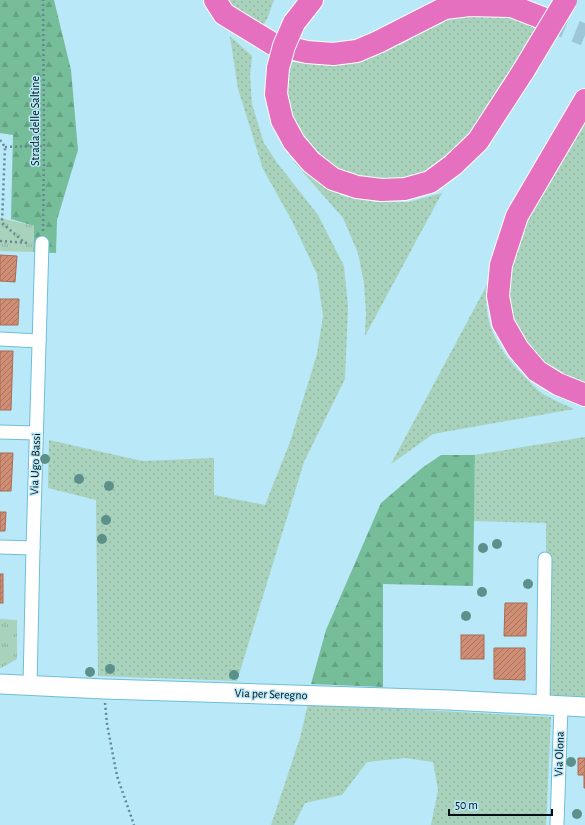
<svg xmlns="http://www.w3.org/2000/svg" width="585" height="825" viewBox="0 0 585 825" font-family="'Alegreya Sans',sans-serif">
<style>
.grass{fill:url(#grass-dots)}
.forest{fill:url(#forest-firs)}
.park{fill:url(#park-tufts)}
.building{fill:url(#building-hatch);stroke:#a96b54}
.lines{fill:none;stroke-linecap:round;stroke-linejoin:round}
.highway-tunnel{stroke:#9dc7d6;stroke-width:22;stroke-dasharray:22 11;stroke-linecap:butt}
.street-casing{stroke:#6ebed9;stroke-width:15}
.secondary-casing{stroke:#6ebed9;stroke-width:21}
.highway-casing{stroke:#fff;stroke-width:24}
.path{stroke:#668793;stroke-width:2.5;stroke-dasharray:2 3;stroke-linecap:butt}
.street{stroke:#fff;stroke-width:13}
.secondary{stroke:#fff;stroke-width:19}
.highway{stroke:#e570bf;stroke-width:22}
.highway-bridge-casing{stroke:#fff;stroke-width:24;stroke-linecap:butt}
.highway-bridge{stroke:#e570bf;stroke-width:22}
.tree{fill:#5c918b}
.labels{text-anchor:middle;stroke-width:3;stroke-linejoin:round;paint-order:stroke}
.street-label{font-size:12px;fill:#000f17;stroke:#b9e8f8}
</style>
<defs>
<pattern id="grass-dots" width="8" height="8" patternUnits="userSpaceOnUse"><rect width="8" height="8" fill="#a8d2bb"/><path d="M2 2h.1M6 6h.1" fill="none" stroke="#8fb3a0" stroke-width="1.8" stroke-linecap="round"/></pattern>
<pattern id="forest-firs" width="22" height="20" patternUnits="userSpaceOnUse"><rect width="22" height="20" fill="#76be9a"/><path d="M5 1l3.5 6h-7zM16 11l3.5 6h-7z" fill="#64a284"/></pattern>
<pattern id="park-tufts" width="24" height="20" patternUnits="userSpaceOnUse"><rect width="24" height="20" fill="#a8d2bb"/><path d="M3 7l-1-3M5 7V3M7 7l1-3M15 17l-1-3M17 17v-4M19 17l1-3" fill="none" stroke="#8fb3a0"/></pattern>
<pattern id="building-hatch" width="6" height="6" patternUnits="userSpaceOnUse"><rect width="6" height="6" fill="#d08e75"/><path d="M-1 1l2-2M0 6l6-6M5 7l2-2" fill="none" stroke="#a6725f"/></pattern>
</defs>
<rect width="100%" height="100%" fill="#b9e8f8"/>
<g class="grass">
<path d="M227,0H274L268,17L261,29L231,6Z"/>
<path d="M467,14L499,15L540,27L475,138L418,180L354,179L330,166L308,148L294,127L286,100L288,62L329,65L369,57L404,43L443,19Z"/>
<path d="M230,36L252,56L250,75L252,104L264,143L278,164L318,215L344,266L348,307L345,379L304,462L237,681L98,676L96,500L48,488L49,440L142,461L214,458V495L265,505L290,442L317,354L323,316L317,274L292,221L263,169L238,89Z"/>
<path d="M585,121V388L548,371L526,347L512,317L508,285L515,253L531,212Z"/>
<path d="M283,139L316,180L343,196L375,202H409L442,193L365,336L366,313L364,283L358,253L343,218L295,163Z"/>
<path d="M488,283C480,322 500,354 528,380C533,385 538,391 543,394C553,400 564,404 574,409L433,434L391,464Z"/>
<path d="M585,437V699H547L546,523L474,521L475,455Z"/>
<path d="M308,704L551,717L546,825H431L438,790L433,762L405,758L367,762L342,795L305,803L294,825H271L300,738Z"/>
</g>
<g class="forest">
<path d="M0,0H54L71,70L78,150L57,220L56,253L33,252L34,226L11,219L13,135L0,133Z"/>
<path d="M441,455H475L473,586L383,584V687L311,684L326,630L381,503L422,468Z"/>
</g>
<g class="park">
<path d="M0,218L34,226L33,252L0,251Z"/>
<path d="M0,619L17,620V659L1,668L0,667Z"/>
</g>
<g class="building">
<path d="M0,255L17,256L15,282L0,281Z"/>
<path d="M0,299H19L18,325H0Z"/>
<path d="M0,351H13L11,410H0Z"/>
<path d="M0,453H13L11,491H0Z"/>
<path d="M0,512H6L5,531H0Z"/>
<rect x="0" y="574" width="3" height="29"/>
<path d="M505,603H527L526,636H504Z"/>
<rect x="461" y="635" width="23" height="24"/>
<path d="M494,648H525V680L494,679Z"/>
<path d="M578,758H585V788H584V775H578Z"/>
</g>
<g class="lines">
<path class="highway-tunnel" d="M545,19L585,35"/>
<defs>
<g id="street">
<path d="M0,339L39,341"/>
<path d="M0,432L36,433"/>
<path d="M0,547L33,548"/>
<path d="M30,685L33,548L42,243"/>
<path d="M543,705L545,559"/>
<path d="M557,825L561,706"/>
</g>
<path id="secondary" d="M0,684L104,689L449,700L585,707"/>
<g id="highway">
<path d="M215,0L224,14L273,44L307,52L333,54L357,51L378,42L445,8L469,5L510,6"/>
<path d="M496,0L545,19"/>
<path d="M294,23L312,0"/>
<path d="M278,68L276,94L282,120L294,142L311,162L333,179L357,187L382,190L405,189L430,182L453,165L478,141L524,70"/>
<path d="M585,100L517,216L501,265L498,296L503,323L518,349L537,371L558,384L585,395"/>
</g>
</defs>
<use href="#street" class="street-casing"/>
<use href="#secondary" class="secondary-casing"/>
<use href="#highway" class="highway-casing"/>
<g class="path">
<path d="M0,140L5,147L2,223L25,243"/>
<path d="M5,147L44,146"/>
<path d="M43,231L44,146L43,0"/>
<path d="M0,241L29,243"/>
<path d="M105,703L107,724L117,776L134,825"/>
</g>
<use href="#street" class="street"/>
<use href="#secondary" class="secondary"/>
<use href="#highway" class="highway"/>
<defs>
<g id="highway-bridge">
<path d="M278,68L284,46L294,23"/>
<path d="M524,70L566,0"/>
</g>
</defs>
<use href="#highway-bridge" class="highway-bridge-casing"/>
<use href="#highway-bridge" class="highway-bridge"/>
</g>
<g class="tree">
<circle cx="45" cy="459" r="5"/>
<circle cx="79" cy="479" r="5"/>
<circle cx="109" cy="486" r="5"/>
<circle cx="106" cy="520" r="5"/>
<circle cx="102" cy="539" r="5"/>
<circle cx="497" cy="544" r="5"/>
<circle cx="483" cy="548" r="5"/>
<circle cx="528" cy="584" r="5"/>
<circle cx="482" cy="592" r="5"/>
<circle cx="466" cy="616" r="5"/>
<circle cx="110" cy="669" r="5"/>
<circle cx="90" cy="672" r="5"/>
<circle cx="234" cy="675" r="5"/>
<circle cx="571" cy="762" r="5"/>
<circle cx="577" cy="814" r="5"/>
</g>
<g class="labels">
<g class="street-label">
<text transform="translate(35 121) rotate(-90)" y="4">Strada delle Saltine</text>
<text transform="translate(35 464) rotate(-88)" y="4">Via Ugo Bassi</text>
<text transform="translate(271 694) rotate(2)" y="4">Via per Seregno</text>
<text transform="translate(559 754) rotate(-88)" y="4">Via Olona</text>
</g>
</g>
<path d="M449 809v6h103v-6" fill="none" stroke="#000f17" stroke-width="2"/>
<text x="455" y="809" font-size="12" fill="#000f17" stroke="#b9e8f8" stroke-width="3" paint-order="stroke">50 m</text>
</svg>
